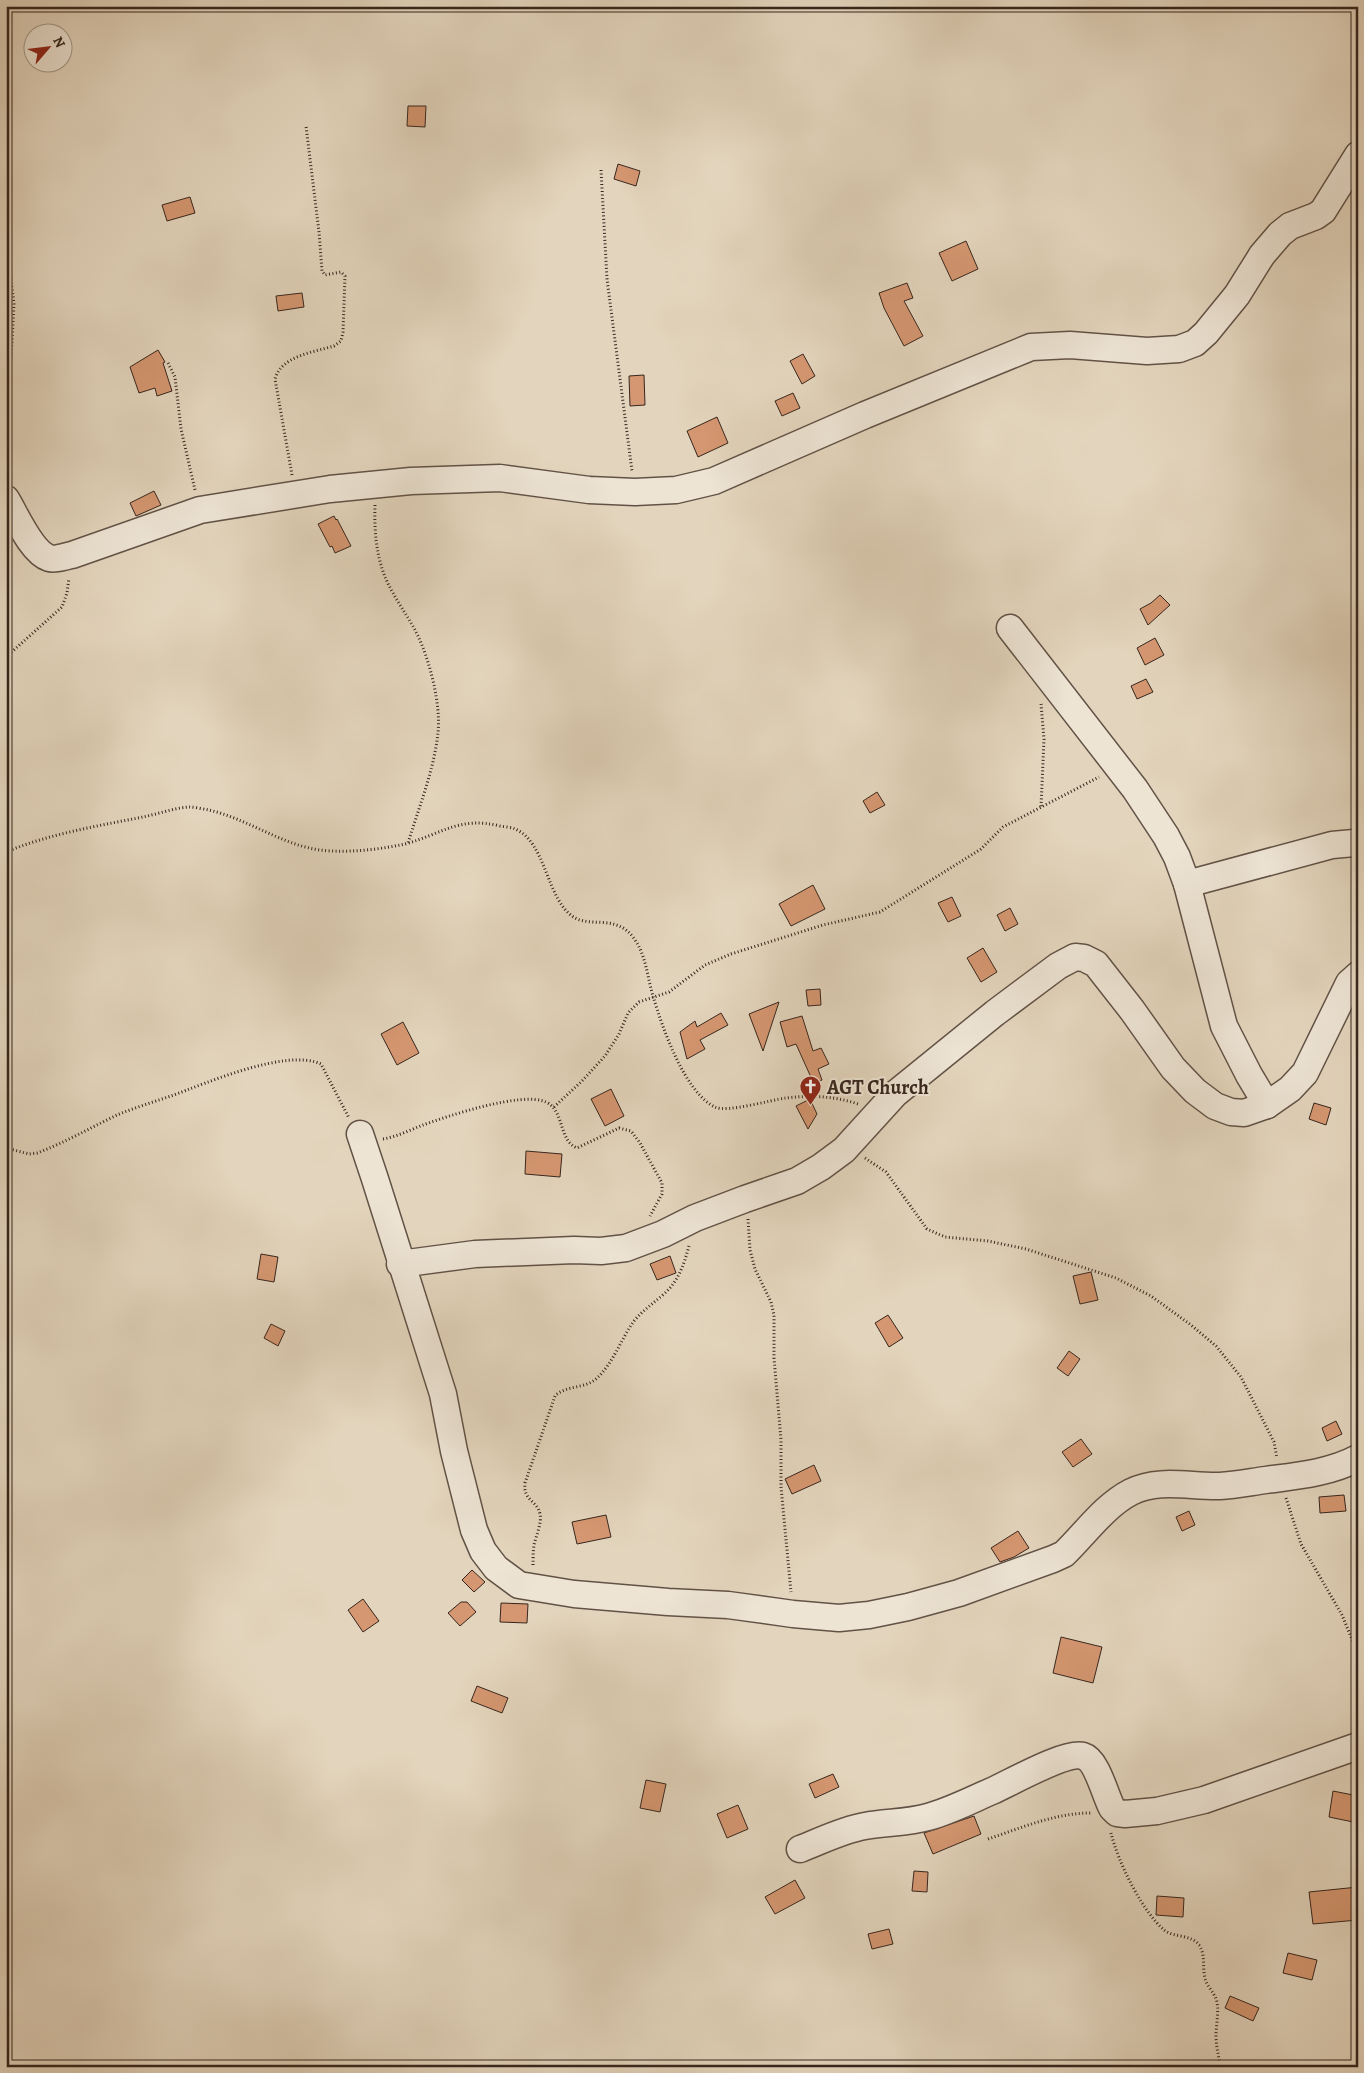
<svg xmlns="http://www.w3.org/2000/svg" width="1364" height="2073" viewBox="0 0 1364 2073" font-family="Alegreya,serif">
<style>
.building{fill:#d59771;stroke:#37261e}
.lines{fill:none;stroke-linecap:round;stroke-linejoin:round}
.minor-casing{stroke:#625246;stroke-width:29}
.path{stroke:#37261e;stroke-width:3;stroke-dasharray:1 2.5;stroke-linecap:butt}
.minor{stroke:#ede4d4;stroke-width:26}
.labels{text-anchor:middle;stroke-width:4;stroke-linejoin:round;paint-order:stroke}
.poi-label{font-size:20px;font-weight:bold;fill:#37261e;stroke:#ede4d4;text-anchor:start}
</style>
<rect width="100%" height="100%" fill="#e3d5bd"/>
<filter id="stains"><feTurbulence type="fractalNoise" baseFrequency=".004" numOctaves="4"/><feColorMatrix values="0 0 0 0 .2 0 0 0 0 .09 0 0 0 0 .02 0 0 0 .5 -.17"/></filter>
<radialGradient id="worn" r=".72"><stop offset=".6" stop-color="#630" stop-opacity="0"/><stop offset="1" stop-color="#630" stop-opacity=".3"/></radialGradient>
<g class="building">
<path d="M408,106H426L425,127L407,126Z"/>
<path d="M618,164L640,171L636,186L614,179Z"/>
<path d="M190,197L195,213L167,221L162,205Z"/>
<path d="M966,241L978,269L952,281L939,253Z"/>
<path d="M907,283L913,298L904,301L923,336L904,346L884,308L879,293Z"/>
<path d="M302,293L304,307L278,311L276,296Z"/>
<path d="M158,350L165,362L163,363L172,391L157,396L155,388L139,393L130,367Z"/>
<path d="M803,354L815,376L802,384L790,361Z"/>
<path d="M644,375L645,405L630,406L629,376Z"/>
<path d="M793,393L800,408L782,416L775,401Z"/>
<path d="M717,417L728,443L698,457L687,431Z"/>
<path d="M154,491L161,505L136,516L130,503Z"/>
<path d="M334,516L336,520L337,519L351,546L335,553L332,546L330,547L318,524Z"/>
<path d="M1160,595L1170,605L1148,625L1140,609L1151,603Z"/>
<path d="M1155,638L1164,655L1145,665L1137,648Z"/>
<path d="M1146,679L1153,692L1137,699L1131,686Z"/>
<path d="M877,792L885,805L870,813L863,801Z"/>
<path d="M813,885L825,909L791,926L779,904Z"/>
<path d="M952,897L961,916L948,922L938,903Z"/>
<path d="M1010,908L1018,924L1005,931L997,915Z"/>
<path d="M983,948L997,972L981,982L967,958Z"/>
<path d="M820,989L821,1005L808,1006L806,990Z"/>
<path d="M779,1002L763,1051L749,1014Z"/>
<path d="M721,1013L728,1025L700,1040L705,1049L687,1059L680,1032L695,1021L697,1027Z"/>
<path d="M802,1016L813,1051L821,1048L829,1064L818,1069L822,1080L814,1084L796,1044L787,1047L780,1022Z"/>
<path d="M403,1022L419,1053L397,1065L381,1034Z"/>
<path d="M611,1089L624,1116L605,1126L591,1099Z"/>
<path d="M810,1099L817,1114L808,1129L796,1106Z"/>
<path d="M1314,1103L1331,1108L1326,1125L1309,1119Z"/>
<path d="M526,1151L562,1154L560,1177L525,1174Z"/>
<path d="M261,1254L278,1257L274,1282L257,1279Z"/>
<path d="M670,1256L676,1273L657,1280L650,1264Z"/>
<path d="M1091,1272L1098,1300L1080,1304L1073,1276Z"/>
<path d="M888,1315L903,1338L889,1347L875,1323Z"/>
<path d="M271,1324L285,1331L278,1346L264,1338Z"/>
<path d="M1069,1351L1080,1359L1068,1376L1057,1368Z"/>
<path d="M1336,1421L1342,1434L1327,1441L1322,1428Z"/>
<path d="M1081,1439L1092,1454L1073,1467L1062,1452Z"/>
<path d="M814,1465L821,1481L792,1494L785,1479Z"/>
<path d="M1344,1495L1346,1511L1320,1513L1319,1497Z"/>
<path d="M1189,1511L1195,1525L1182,1531L1176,1517Z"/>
<path d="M606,1515L611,1537L577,1544L572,1522Z"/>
<path d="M1018,1531L1029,1548L1014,1557L1000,1562L991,1548Z"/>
<path d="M472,1570L485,1582L474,1592L462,1580Z"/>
<path d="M363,1599L379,1621L363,1632L348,1610Z"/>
<path d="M461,1602H467L476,1612L460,1626L448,1613Z"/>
<path d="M501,1603L528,1604L527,1623L500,1622Z"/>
<path d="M1061,1637L1102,1647L1093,1683L1053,1673Z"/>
<path d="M477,1686L508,1698L502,1713L471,1701Z"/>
<path d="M833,1774L839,1787L815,1798L809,1784Z"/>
<path d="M646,1780L666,1784L660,1812L640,1808Z"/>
<path d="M1333,1791L1358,1796V1823L1329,1817Z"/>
<path d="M738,1805L748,1829L727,1838L717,1814Z"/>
<path d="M974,1816L981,1834L933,1854L924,1833Z"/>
<path d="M914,1871L928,1872L927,1892L912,1891Z"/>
<path d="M795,1880L805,1898L775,1914L765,1897Z"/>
<path d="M1358,1887V1920L1313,1924L1309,1892Z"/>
<path d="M1157,1896L1184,1898L1183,1917L1156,1915Z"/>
<path d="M889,1929L893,1944L872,1949L868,1934Z"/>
<path d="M1288,1953L1317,1960L1312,1980L1283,1973Z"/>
<path d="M1230,1996L1259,2008L1253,2021L1225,2008Z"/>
</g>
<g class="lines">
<defs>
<g id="minor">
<path d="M6,499C16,515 31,552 49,558C55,560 66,556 72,555L200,510L330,489L411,481L500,478L589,490L635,492L676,490L714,481L865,415L1031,347L1070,345L1147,351L1179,349L1195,343L1206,333L1237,295L1262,255L1280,234L1290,226L1316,216L1323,211L1358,155"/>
<path d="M1010,628L1135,789L1166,836L1177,857L1187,884L1224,1026L1249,1075L1267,1105"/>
<path d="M1187,884L1332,845L1354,843L1358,844"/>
<path d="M360,1134L375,1179L443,1394L454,1451L474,1530L483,1551L496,1568L519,1585L574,1594L668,1602L728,1605L793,1614L839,1618L869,1615L908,1607L959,1593L1053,1559L1064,1554C1085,1534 1104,1506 1131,1492C1159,1478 1190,1487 1220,1486C1235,1485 1251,1482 1266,1480C1296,1476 1330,1473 1358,1458"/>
<path d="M400,1264L475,1254L574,1250L601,1251L626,1248L663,1234L695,1218L745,1199L797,1181L821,1167L844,1150L895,1094L995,1013L1058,966L1075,957L1084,958L1096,964L1132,1010L1173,1068L1195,1091L1215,1106L1231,1112L1244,1113L1267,1105L1290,1089L1305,1073L1349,983L1358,975"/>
<path d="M800,1849C821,1841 842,1830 865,1826C886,1822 907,1823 928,1817C950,1811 971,1800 992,1791C1010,1783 1066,1751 1083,1756C1097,1760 1105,1795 1112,1808L1117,1813L1125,1814L1157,1811L1204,1800L1358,1746"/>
</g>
</defs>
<use href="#minor" class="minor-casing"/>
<g class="path">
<path d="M601,170L607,279L632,471"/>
<path d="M6,241L14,304L11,359L6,382"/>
<path d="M168,363L175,377L181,429L195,490"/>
<path d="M292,475L275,379C281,356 314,352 334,346L341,341L343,332L345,276L341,272L325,275L322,271L319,232L306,126"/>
<path d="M375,505C374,536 377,566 393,593C401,608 411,621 418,636C430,662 441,704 438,733C434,770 419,807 408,843"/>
<path d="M6,657L62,607L67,593L69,578"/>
<path d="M1041,704L1044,739L1041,807"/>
<path d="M6,852C49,834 97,826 143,817C158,814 174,808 189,807C195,807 203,809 209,810C252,820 288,850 332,851C356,852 382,849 405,844C442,834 459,816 500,826C505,827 511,827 515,829C547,842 546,901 575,918C592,927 616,915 633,937C646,954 647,976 653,996C662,1027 685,1093 715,1107C727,1113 770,1100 786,1098C812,1095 834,1096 858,1104"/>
<path d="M554,1107L582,1081L605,1056L619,1034L628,1013L639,1002L669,992L705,965L731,954L823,925L880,912L981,849L1003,827L1099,777"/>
<path d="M383,1139C396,1137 410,1130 423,1125C448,1116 522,1091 546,1102C565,1111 558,1140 577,1148L619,1128L631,1131L640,1143L662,1183V1194L650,1216"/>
<path d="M6,1148L29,1154L37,1153C64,1143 90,1128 117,1115C134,1108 153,1102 171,1096C207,1083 286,1048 321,1064L349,1118"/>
<path d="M865,1158L886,1172L927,1229L945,1237L988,1241L1026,1249L1116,1278L1151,1296L1191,1325L1216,1346L1241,1377L1274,1442L1277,1458"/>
<path d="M748,1219L750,1250L755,1269L771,1302L774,1315V1358L781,1440V1487L791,1592"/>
<path d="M1286,1498L1301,1544L1342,1615L1358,1654"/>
<path d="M533,1565C533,1559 533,1552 534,1545C536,1536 542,1523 540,1514C537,1500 523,1501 525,1483L555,1396C566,1385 584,1389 596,1379C613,1364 621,1339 634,1321C643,1310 654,1303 665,1293C679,1280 684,1264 689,1246"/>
<path d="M1111,1833C1118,1862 1142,1911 1164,1930C1174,1938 1191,1934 1199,1945C1206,1955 1202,1967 1205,1978C1207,1987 1215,1993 1217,2002C1219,2013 1216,2025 1216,2036C1216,2047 1219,2056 1220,2067"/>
<path d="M988,1839C1021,1828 1055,1813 1091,1813"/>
</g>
<use href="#minor" class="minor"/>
</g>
<defs>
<symbol id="church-pin" viewBox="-11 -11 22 30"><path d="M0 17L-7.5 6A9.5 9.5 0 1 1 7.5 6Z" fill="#8f2418" stroke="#ede4d4"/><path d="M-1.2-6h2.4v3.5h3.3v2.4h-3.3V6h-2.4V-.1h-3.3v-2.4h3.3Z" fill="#fff"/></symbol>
</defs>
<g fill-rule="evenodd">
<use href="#church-pin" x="798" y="1074" width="25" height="34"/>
</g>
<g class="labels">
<g class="poi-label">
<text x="827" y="1094">AGT Church</text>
</g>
</g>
<rect width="1364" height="2073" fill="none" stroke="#e3d5bd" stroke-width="25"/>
<rect x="8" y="8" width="1349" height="2058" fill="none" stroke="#37261e" stroke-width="2.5"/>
<rect x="12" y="12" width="1339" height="2048" fill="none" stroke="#37261e"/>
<g transform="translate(48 48) rotate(62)"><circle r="24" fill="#ede4d4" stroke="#a4988b"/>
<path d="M0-4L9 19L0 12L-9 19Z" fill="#8f2418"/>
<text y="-8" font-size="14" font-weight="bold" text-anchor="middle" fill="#37261e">N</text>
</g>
<rect width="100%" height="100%" filter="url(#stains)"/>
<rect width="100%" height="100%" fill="url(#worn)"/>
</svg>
